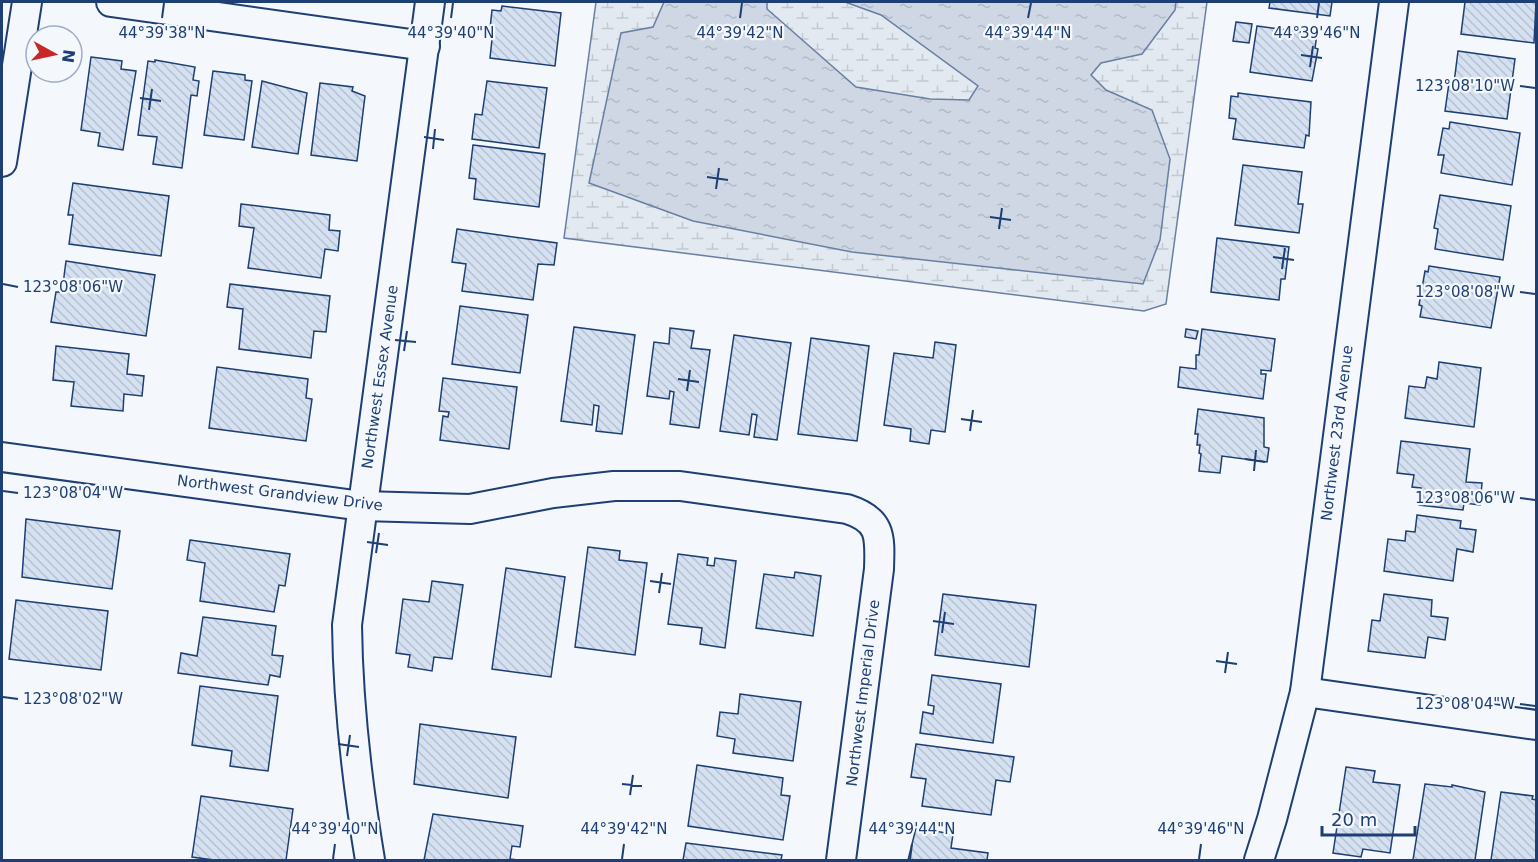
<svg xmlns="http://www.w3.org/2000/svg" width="1538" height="862" viewBox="0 0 1538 862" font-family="'DejaVu Sans',sans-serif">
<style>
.wetland{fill:url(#wetland-marsh);stroke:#687fa3;stroke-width:1.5}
.water{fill:url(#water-ripples);stroke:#687fa3;stroke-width:1.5}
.building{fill:url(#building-back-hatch);stroke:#1d3f73;stroke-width:1.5}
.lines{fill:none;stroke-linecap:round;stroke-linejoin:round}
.minor-casing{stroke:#1d3f73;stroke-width:32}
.minor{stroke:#f4f7fb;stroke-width:28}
.ticks{fill:none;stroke:#1d3f73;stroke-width:2}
.labels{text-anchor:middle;stroke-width:4.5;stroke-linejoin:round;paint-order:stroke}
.street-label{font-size:15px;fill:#1d3f73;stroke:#f4f7fb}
.ticks-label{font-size:15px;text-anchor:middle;fill:#1d3f73;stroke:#f4f7fb;stroke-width:4.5;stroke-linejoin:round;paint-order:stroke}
</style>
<defs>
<pattern id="wetland-marsh" width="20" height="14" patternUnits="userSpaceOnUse" patternTransform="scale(1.5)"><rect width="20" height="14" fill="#e3e9f0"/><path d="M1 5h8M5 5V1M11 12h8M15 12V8" fill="none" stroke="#c2c9d1"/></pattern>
<pattern id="water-ripples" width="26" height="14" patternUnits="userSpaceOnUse" patternTransform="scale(1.5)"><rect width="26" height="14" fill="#cfd7e4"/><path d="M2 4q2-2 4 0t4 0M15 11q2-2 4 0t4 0" fill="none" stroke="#b1bac7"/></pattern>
<pattern id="building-back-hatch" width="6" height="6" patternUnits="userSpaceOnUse" patternTransform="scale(1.5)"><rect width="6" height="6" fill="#d5e0f0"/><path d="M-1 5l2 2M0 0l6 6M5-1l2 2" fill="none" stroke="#b6c1d1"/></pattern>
</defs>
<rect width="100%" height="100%" fill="#f4f7fb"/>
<path class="wetland" d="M596,2H1207L1166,304L1144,311L564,238Z"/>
<path class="water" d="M664,2H767V9L856,87L930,99L969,100L978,86L881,15L845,2H1176L1175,10L1142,54L1101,63L1091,75L1106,90L1152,110L1170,159L1160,240L1143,284L852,252L693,221L589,183L621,33L653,27Z"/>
<g class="building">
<path d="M1270,2H1332L1330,16L1269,8Z"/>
<path d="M1465,2H1536L1534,43L1461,34Z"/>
<path d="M502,6L561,13L555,66L490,58L493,30L490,29L492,10L501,11Z"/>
<path d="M1236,22L1252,24L1249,43L1233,41Z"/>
<path d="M1257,26L1317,34L1315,48L1318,49L1312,81L1250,72Z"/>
<path d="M1458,51L1515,59L1507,119L1445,111L1449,83H1454Z"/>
<path d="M91,57L122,61L121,69L136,71L123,150L98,146L100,133L81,130Z"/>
<path d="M155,60L195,67L193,80L199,81L197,96L191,95L182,168L153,164L157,137L138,135L148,61L155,62Z"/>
<path d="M213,71L245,75V80L252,81L244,140L204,135Z"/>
<path d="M262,81L307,93L298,154L252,147Z"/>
<path d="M487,81L547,88L539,148L472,139L475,114L482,115Z"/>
<path d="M320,83L353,87L352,91L365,96L357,161L311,155Z"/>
<path d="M1238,93L1311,102L1309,136L1306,135L1304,148L1233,139L1236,119L1229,118L1231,96L1238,97Z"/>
<path d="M1450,122L1520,133L1512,185L1441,173L1444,155H1438L1443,128L1449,129Z"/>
<path d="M473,145L545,154L539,207L474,199L476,179L469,178Z"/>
<path d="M1243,165L1302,172L1298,204H1303L1299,233L1235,225Z"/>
<path d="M73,183L169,196L161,256L69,244L73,215H68Z"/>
<path d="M1440,195L1511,206L1503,260L1435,249L1438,229L1434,228Z"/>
<path d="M241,204L330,215L329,230L340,231L338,251L325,249L321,278L248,268L254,228L239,226Z"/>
<path d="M457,229L557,243L554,265L538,264L533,300L462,291L466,264L452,262Z"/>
<path d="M1217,238L1289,247L1285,279H1281L1279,300L1211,292Z"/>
<path d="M66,261L155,275L146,336L51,322L56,292H62Z"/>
<path d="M1429,266L1500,277L1491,328L1420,317L1422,306L1419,305L1425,271L1428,272Z"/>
<path d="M230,284L330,296L326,332L314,331L311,358L239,349L243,309L227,307Z"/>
<path d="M460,306L528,315L520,373L452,364Z"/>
<path d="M574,327L635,335L622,434L596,431L599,406L594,405L592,425L561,421Z"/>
<path d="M670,328L694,331L691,348L710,350L699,428L670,424L674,392L670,391L669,399L647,396L654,342L669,344Z"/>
<path d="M1186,329L1198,331L1196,339L1185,337Z"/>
<path d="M1202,329L1275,339L1271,371L1261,370V374H1266L1263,399L1178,387L1180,367L1196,369V355H1199Z"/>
<path d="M734,335L791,343L777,440L754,437L757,415L752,414L749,435L720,431Z"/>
<path d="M811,338L869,346L857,441L798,434Z"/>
<path d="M935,342L956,345L945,432L931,430L929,444L910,441L911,429L884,425L894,353L933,358Z"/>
<path d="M56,346L129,354L127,374L144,376L142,396L124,394L123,411L71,406L74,382L53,380Z"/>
<path d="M1439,362L1481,368L1474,427L1405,418L1409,386L1425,388L1427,377L1437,379Z"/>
<path d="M217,367L308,379L306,398L312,399L306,441L209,428Z"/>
<path d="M443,378L517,387L509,449L440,440L443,416L448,417L449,412L439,411Z"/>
<path d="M1198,409L1264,418V447L1269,448L1267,462L1222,456L1220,473L1199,471L1201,454L1199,453L1200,445H1197L1198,434H1195Z"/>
<path d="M1401,441L1470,449L1466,482L1482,483L1480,505L1464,503L1463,510L1419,505L1421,488L1412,487L1414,475L1397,473Z"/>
<path d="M1417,515L1461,521L1460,528L1476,530L1473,552L1457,549L1453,581L1384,571L1388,539L1405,541L1406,531L1415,532Z"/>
<path d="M26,519L120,531L112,589L22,577Z"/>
<path d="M190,540L290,554L285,586L279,585L274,612L200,601L205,563L187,560Z"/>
<path d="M588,547L620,551L619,560L647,563L635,655L575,647Z"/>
<path d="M678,554L708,558L707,565L714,566L715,558L736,561L725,648L700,644L702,628L668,624Z"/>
<path d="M506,568L565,577L551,677L492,669Z"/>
<path d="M795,572L821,576L813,636L756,628L764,574L794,578Z"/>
<path d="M432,581L463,585L452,659L434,657L432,671L408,667L410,655L396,653L403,599L429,602Z"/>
<path d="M943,594L1036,605L1029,667L935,655Z"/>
<path d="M1384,594L1432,600L1431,616L1448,618L1445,640L1428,637L1425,658L1368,651L1372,620L1380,621Z"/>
<path d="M16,600L108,611L101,670L9,659Z"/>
<path d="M203,617L276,626L272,655L283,656L280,677L270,675L268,685L178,673L181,653L197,656Z"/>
<path d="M932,675L1001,684L993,743L920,733L923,712L933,714L934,706L928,705Z"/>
<path d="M200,686L278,696L268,771L230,766L232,751L192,745Z"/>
<path d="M740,694L801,702L793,761L733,753L735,739L717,736L720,712L738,714Z"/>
<path d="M420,724L516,737L508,798L414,784Z"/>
<path d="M916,744L1014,757L1010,782L996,780L991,815L922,806L926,779L911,777Z"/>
<path d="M697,765L783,778L781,795L790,796L783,840L688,826Z"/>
<path d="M1346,767L1375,771L1373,782L1400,785L1390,853L1363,849L1361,857L1333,853Z"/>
<path d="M1425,784L1452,787V785L1485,792L1475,860H1413Z"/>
<path d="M1501,792L1533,796L1532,799L1536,800V860H1491Z"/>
<path d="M201,796L293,809L286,860H214L192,857Z"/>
<path d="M433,814L523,826L520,847L512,846L510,859L518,860H424Z"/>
<path d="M916,828L953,834L951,848L988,853L987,860H908Z"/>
<path d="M686,843L782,855L781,860H683Z"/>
</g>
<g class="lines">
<defs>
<g id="minor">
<path d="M111,2L425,46"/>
<path d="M2,162L27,2"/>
<path d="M2,457L362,506L470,509L553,493L614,486H680L847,509C882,520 880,537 879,569L841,860"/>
<path d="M1305,692L1536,725"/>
<path d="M370,860C357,782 348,705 347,625L430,2"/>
<path d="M1259,860L1272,819L1305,692L1394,2"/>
</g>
</defs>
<use href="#minor" class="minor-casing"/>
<use href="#minor" class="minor"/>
</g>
<path class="ticks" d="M162,18L164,3M451,18L453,3M740,18L742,3M1028,18L1031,3M1317,18L1319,3M1301,55L1322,58M1310,67L1313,46M1520,86L1535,88M140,98L161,101M149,110L152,89M424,137L444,140M433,149L435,129M707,177L728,180M716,189L719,168M990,217L1011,220M999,229L1002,208M1273,257L1294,260M1282,269L1285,248M3,284L18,287M1520,292L1535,294M395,340L416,342M404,351L407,331M678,379L699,382M687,391L690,370M961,419L982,422M970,431L973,410M1245,459L1265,462M1254,471L1256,450M3,491L18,493M1520,498L1535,500M367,542L388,545M376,553L379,533M650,581L671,584M659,593L662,573M933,621L954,624M942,633L945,612M1216,661L1237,664M1225,673L1228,652M3,697L18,699M1520,704L1535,706M338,744L359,747M347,756L350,735M622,784L642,786M630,795L633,775M333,859L335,844M622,859L624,844M910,859L912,844M1199,859L1201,844"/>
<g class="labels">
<g class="street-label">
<text transform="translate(380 377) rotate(-82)" y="5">Northwest Essex Avenue</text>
<text transform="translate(1337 433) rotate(-83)" y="5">Northwest 23rd Avenue</text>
<text transform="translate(280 493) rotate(7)" y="5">Northwest Grandview Drive</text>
<text transform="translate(863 693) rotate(-83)" y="5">Northwest Imperial Drive</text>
</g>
</g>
<g class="ticks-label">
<text x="162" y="38">44°39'38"N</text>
<text x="451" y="38">44°39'40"N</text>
<text x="740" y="38">44°39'42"N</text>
<text x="1028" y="38">44°39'44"N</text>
<text x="1317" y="38">44°39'46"N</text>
<text x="1465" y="91">123°08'10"W</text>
<text x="73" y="292">123°08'06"W</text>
<text x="1465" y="297">123°08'08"W</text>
<text x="73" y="498">123°08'04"W</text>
<text x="1465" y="503">123°08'06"W</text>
<text x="73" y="704">123°08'02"W</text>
<text x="1465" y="709">123°08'04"W</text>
<text x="335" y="834">44°39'40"N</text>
<text x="624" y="834">44°39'42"N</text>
<text x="912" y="834">44°39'44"N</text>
<text x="1201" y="834">44°39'46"N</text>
</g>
<rect width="1538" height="862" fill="none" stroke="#1d3f73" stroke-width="6"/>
<g transform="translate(54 54) rotate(98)"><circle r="28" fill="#f4f7fb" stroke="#9eadc5" stroke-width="1.5"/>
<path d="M0-4.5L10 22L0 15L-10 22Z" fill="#c62828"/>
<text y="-9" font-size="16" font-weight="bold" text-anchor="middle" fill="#1d3f73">N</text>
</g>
<path d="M1322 826v9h93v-9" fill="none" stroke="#1d3f73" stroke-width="3"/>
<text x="1331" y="826" font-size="18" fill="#1d3f73" stroke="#f4f7fb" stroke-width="4.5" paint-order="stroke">20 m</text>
</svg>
